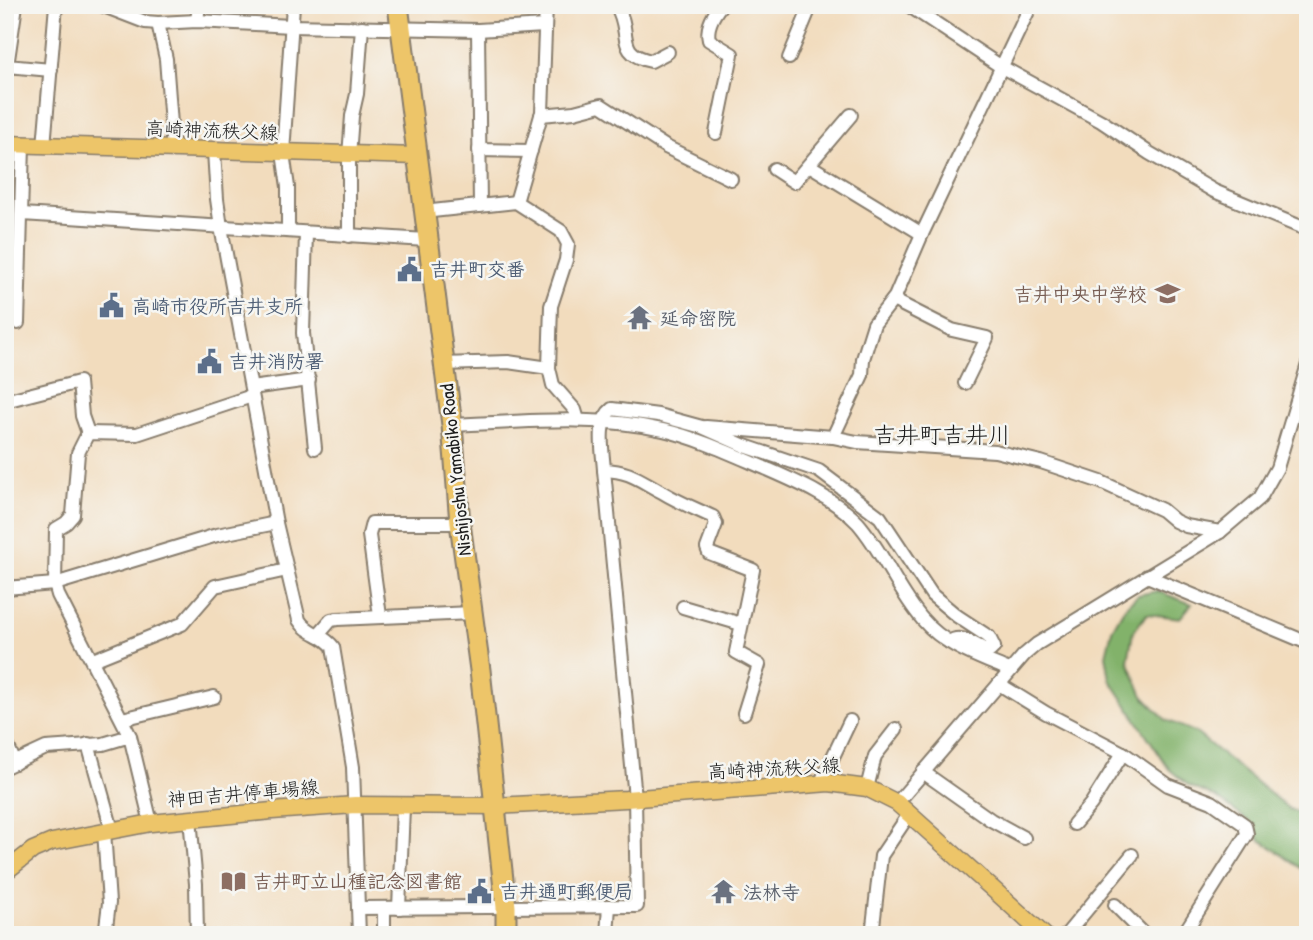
<svg xmlns="http://www.w3.org/2000/svg" width="1313" height="940" viewBox="0 0 1313 940" font-family="'Patrick Hand','Klee One',sans-serif">
<style>
.forest{fill:#82b26b;stroke:#4f6744;stroke-width:2}
.lines{fill:none;stroke-linecap:round;stroke-linejoin:round}
.minor-casing{stroke:#877c6c;stroke-width:16}
.major-casing{stroke:#877c6c;stroke-width:19}
.highway-casing{stroke:#877c6c;stroke-width:23}
.minor{stroke:#fff;stroke-width:12}
.major{stroke:#edc569;stroke-width:16}
.highway{stroke:#edc569;stroke-width:19}
.labels{text-anchor:middle;stroke-width:5;stroke-linejoin:round;paint-order:stroke}
.street-label{font-size:19px;fill:#1c1c1c;stroke:#f6f6f2}
.service-label{font-size:19px;font-weight:bold;fill:#4e5e75;stroke:#f6f6f2;text-anchor:start}
.education-label{font-size:19px;font-weight:bold;fill:#785e54;stroke:#f6f6f2;text-anchor:end}
.worship-label{font-size:19px;font-weight:bold;fill:#5b616d;stroke:#f6f6f2;text-anchor:start}
.quarter-label{font-size:23px;fill:#1c1c1c;stroke:#f6f6f2}
</style>
<rect width="100%" height="100%" fill="#f6f6f2"/>
<filter id="ink" filterUnits="userSpaceOnUse"><feTurbulence type="fractalNoise" baseFrequency=".0143" numOctaves="2"/><feDisplacementMap in="SourceGraphic" scale="14" xChannelSelector="R" yChannelSelector="G"/><feConvolveMatrix kernelMatrix="1 2 1 2 8 2 1 2 1" color-interpolation-filters="sRGB"/></filter>
<filter id="wash" filterUnits="userSpaceOnUse"><feTurbulence type="fractalNoise" baseFrequency=".00686" numOctaves="4" result="noise"/><feDisplacementMap in="SourceGraphic" scale="28" xChannelSelector="R" yChannelSelector="G"/><feGaussianBlur stdDeviation="1.57" result="paint"/><feColorMatrix in="noise" values="0 0 0 0 0 0 0 0 0 0 0 0 0 0 0 0 0 1.4 0 .05"/><feComposite in="paint" operator="in"/></filter>
<g filter="url(#wash)">
<rect width="100%" height="100%" fill="#f2dcbd"/>
<path class="forest" d="M1157,591L1192,604L1180,618L1147,614L1133,632L1128,661L1143,696L1166,720L1195,732L1289,809L1308,816V873L1258,838L1250,822L1215,797L1189,786L1169,769L1110,680L1106,655L1112,630L1125,607L1138,595Z"/>
</g>
<g filter="url(#ink)">
<g class="lines">
<defs>
<g id="minor">
<path d="M16,5L7,66L51,70"/>
<path d="M101,5L145,22L158,23L197,21L291,26L478,30L544,26"/>
<path d="M616,5C633,32 614,53 651,61L668,52"/>
<path d="M908,5L1000,66L1101,121L1149,153L1214,191L1308,230"/>
<path d="M197,21L199,5"/>
<path d="M158,23L166,59L173,150"/>
<path d="M478,30L480,206"/>
<path d="M789,58L811,5"/>
<path d="M541,115L574,112L601,105L666,147L731,179"/>
<path d="M716,133L732,54L709,40C706,28 713,15 721,5"/>
<path d="M44,146L56,5"/>
<path d="M479,150L531,151"/>
<path d="M214,151L217,199L221,227L276,523L299,620C307,634 324,634 333,647L353,767L359,935"/>
<path d="M809,165L922,234"/>
<path d="M774,169L794,182L851,115"/>
<path d="M516,202L542,112L546,5"/>
<path d="M423,212L516,202L561,231L568,244L566,260L551,306L549,368"/>
<path d="M22,214L426,240"/>
<path d="M288,230V187L283,153L293,5"/>
<path d="M306,233L303,333L315,448"/>
<path d="M349,236V156L352,116L357,94L362,27"/>
<path d="M893,300L952,330L987,338L965,383"/>
<path d="M18,323L23,145"/>
<path d="M442,364L508,362L549,368L553,385L575,410L578,420"/>
<path d="M251,388L309,380"/>
<path d="M5,401L79,382L82,416L88,433"/>
<path d="M452,425C522,422 594,414 663,430C698,438 734,455 767,469C799,483 834,498 858,523C884,553 897,590 923,620C945,646 979,657 1009,670"/>
<path d="M706,427L833,437L857,442L995,451L1041,462L1101,482L1162,510L1175,521L1186,526L1220,532"/>
<path d="M833,437L862,375L863,359L874,324L895,297L922,234L1031,5"/>
<path d="M604,470C631,471 639,480 662,492C678,502 696,509 713,517L716,524L707,548L709,553L753,570L736,652L759,665L744,713"/>
<path d="M1147,576L1308,643"/>
<path d="M5,588L55,584L217,535L276,523"/>
<path d="M683,607L741,624"/>
<path d="M380,616L369,535L372,523H460"/>
<path d="M318,635L331,620L337,619L472,613"/>
<path d="M93,660L182,624L215,586L287,570"/>
<path d="M999,684L1046,713L1123,753L1168,785L1212,802L1245,825L1247,834L1183,935"/>
<path d="M122,719L214,697"/>
<path d="M5,740L15,763"/>
<path d="M88,744L112,830"/>
<path d="M5,767L46,748L103,744L130,736"/>
<path d="M923,772L991,820L1024,838"/>
<path d="M820,784L850,721"/>
<path d="M867,788L875,756L896,729"/>
<path d="M897,803L1024,655L1037,644L1220,532L1260,498L1277,468L1308,364"/>
<path d="M190,818L196,884L197,935"/>
<path d="M151,823L130,736L58,595L55,584L56,529L66,523L73,515L78,453L88,433L137,434L252,396"/>
<path d="M1074,824L1091,804L1123,753"/>
<path d="M104,831L109,903L105,935"/>
<path d="M1115,905L1145,935"/>
<path d="M358,908L637,906L635,798L604,470C603,452 596,421 612,409L658,415L702,427L745,446L819,471L880,517L932,595L957,616L989,637L994,647L990,651C976,648 963,632 949,642"/>
<path d="M399,908L403,807"/>
<path d="M384,935V908"/>
<path d="M607,935L609,906"/>
<path d="M872,935L881,856L910,813"/>
<path d="M1066,935L1132,855"/>
</g>
<g id="major">
<path d="M5,144L418,156"/>
<path d="M5,872L33,850L52,842L151,823L272,811L355,805L495,806L626,799L829,783L867,788L897,803L1044,935"/>
</g>
<path id="highway" d="M398,5L452,425L460,523L480,670L506,907V935"/>
</defs>
<use href="#minor" class="minor-casing"/>
<use href="#major" class="major-casing"/>
<use href="#highway" class="highway-casing"/>
<use href="#minor" class="minor"/>
<use href="#major" class="major"/>
<use href="#highway" class="highway"/>
</g>
</g>
<defs>
<symbol id="civic-bare" viewBox="-9 -9 18 18"><path d="M-.6-6.5H3V-4.5H.6V-3L4-1V1h2V6H-6V1h2V-1L-.6-3ZM-1.2 2.5V6h2.4V2.5Z" fill="#5c6f8a" stroke="#f6f6f2" stroke-width="2.5" paint-order="stroke"/></symbol>
<symbol id="school-bare" viewBox="-9 -9 18 18"><path d="M0-5L7-2L0 1L-7-2ZM-4 1L0 2.5L4 1V4Q0 6-4 4Z" fill="#8d6e63" stroke="#f6f6f2" stroke-width="2.5" paint-order="stroke"/></symbol>
<symbol id="temple-bare" viewBox="-9 -9 18 18"><path d="M0-6L5-2H3V0L6.5 2.5H4V6H1.5V3h-3V6H-4V2.5H-6.5L-3 0V-2H-5Z" fill="#6b7280" stroke="#f6f6f2" stroke-width="2.5" paint-order="stroke"/></symbol>
<symbol id="library-bare" viewBox="-9 -9 18 18"><path d="M-6-4Q-3-5.5-.7-3.5V5Q-3 3-6 4ZM6-4Q3-5.5 .7-3.5V5Q3 3 6 4Z" fill="#8d6e63" stroke="#f6f6f2" stroke-width="2.5" paint-order="stroke"/></symbol>
</defs>
<g fill-rule="evenodd">
<use href="#civic-bare" x="392" y="252" width="35" height="35"/>
<use href="#school-bare" x="1150" y="276" width="35" height="35"/>
<use href="#civic-bare" x="94" y="288" width="35" height="35"/>
<use href="#temple-bare" x="622" y="300" width="35" height="35"/>
<use href="#civic-bare" x="192" y="344" width="35" height="35"/>
<use href="#library-bare" x="216" y="864" width="35" height="35"/>
<use href="#civic-bare" x="462" y="874" width="35" height="35"/>
<use href="#temple-bare" x="706" y="874" width="35" height="35"/>
</g>
<g class="labels">
<g class="street-label">
<text transform="translate(212 130) rotate(2)" y="7">高崎神流秩父線</text>
<text transform="translate(455 470) rotate(-96)" y="7">Nishijoshu Yamabiko Road</text>
<text transform="translate(774 768) rotate(-3)" y="7">高崎神流秩父線</text>
<text transform="translate(243 793) rotate(-5)" y="7">神田吉井停車場線</text>
</g>
<g class="service-label">
<text x="430" y="276">吉井町交番</text>
<text x="132" y="313">高崎市役所吉井支所</text>
<text x="229" y="368">吉井消防署</text>
<text x="500" y="898">吉井通町郵便局</text>
</g>
<g class="education-label">
<text x="1147" y="301">吉井中央中学校</text>
<text x="253" y="888" text-anchor="start">吉井町立山種記念図書館</text>
</g>
<g class="worship-label">
<text x="660" y="325">延命密院</text>
<text x="743" y="899">法林寺</text>
</g>
<g class="quarter-label">
<text x="942" y="443">吉井町吉井川</text>
</g>
</g>
<rect width="1313" height="940" fill="none" stroke="#f6f6f2" stroke-width="28"/>
</svg>
